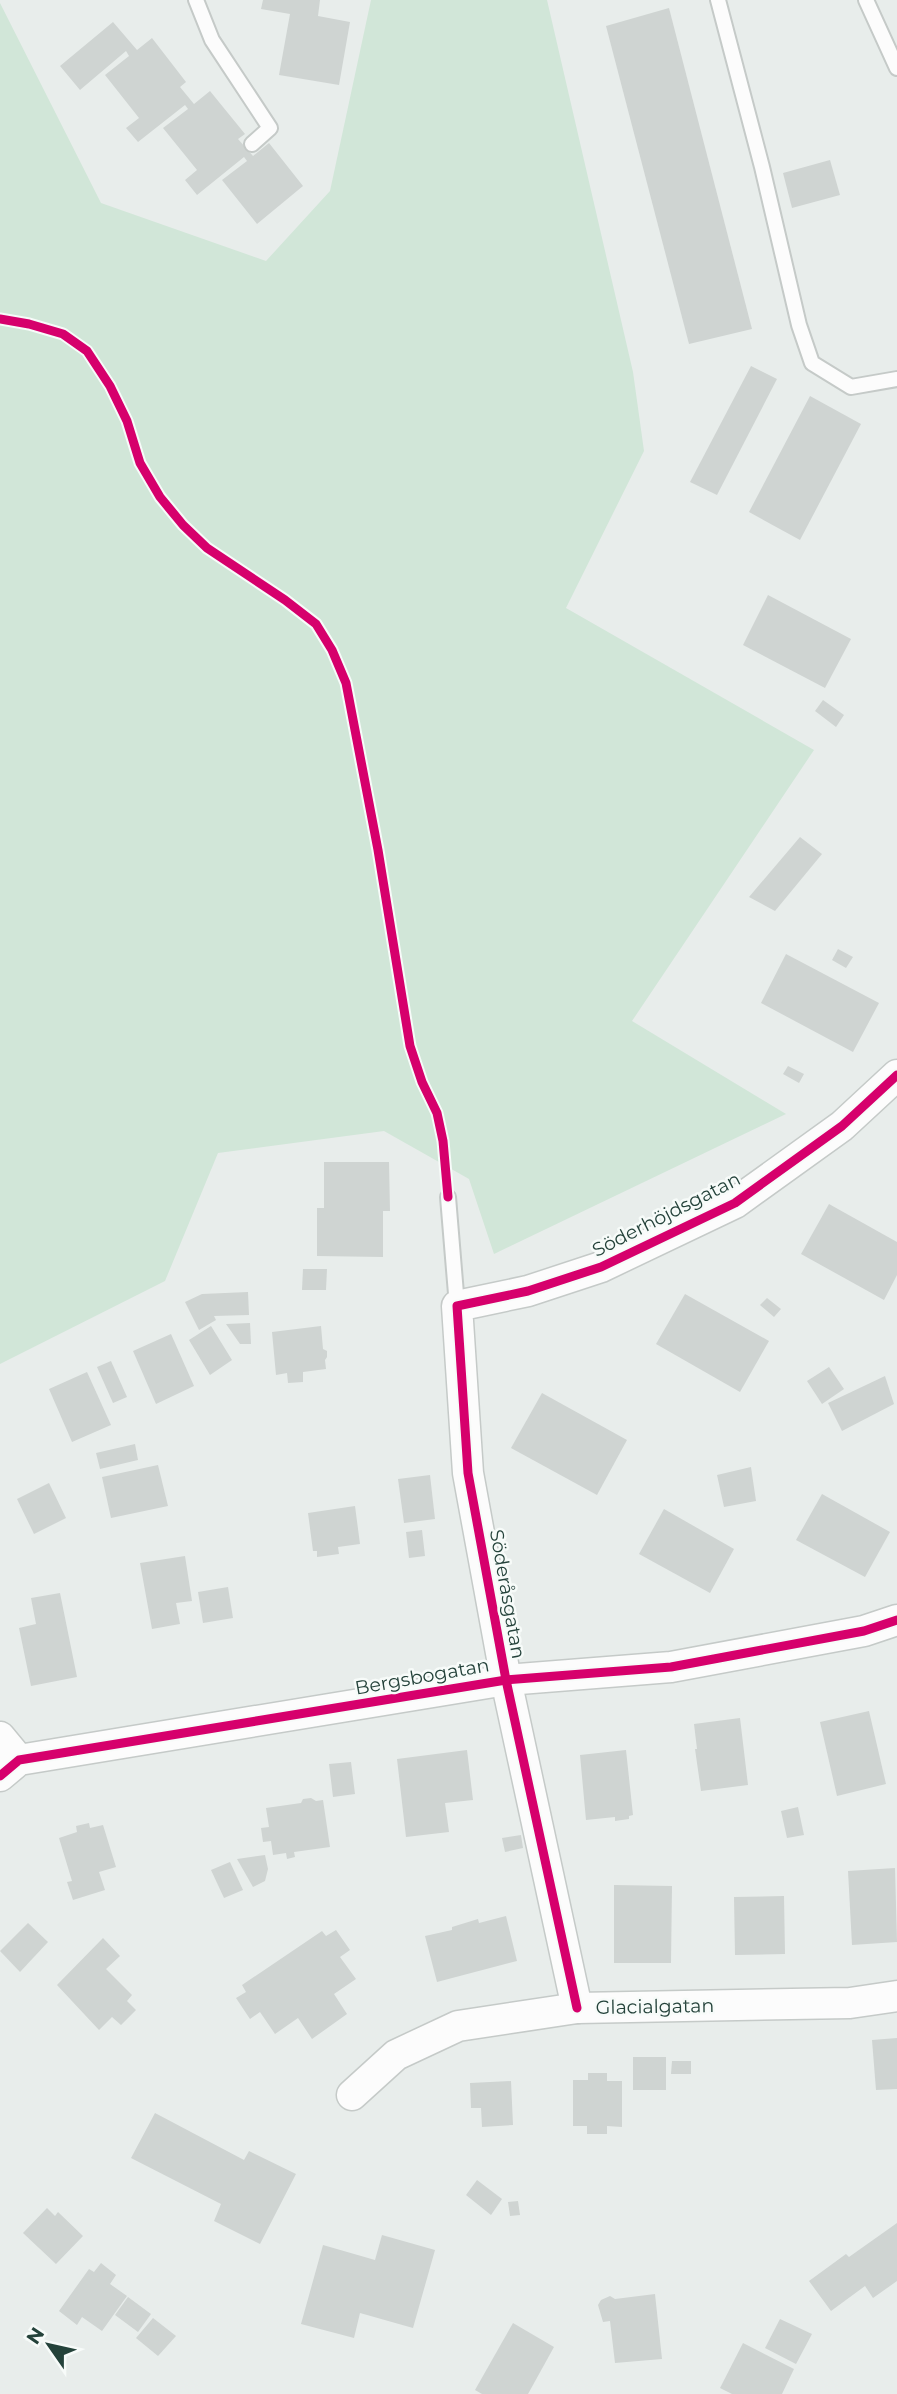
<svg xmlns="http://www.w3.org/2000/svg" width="897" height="2394" viewBox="0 0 897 2394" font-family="Montserrat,sans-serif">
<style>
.green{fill:#d1e6d8}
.building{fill:#cfd4d2}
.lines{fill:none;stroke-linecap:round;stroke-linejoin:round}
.lane-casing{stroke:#c5cac8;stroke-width:18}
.street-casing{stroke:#c5cac8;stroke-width:33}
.lane{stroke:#fcfcfc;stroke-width:14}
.street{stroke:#fcfcfc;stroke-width:30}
.cycleway-casing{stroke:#f7fbf9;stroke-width:13}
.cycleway{stroke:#d6006c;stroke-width:9}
.labels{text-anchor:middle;stroke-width:5;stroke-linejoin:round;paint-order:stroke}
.street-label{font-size:19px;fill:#24423a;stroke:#f7fbf9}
</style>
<rect width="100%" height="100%" fill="#e8edeb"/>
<path class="green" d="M371,0H547L633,372L644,451L566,608L814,750L632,1021L786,1114L494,1254L469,1179L384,1131L218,1153L165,1281L0,1364V3L101,203L266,261L330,191Z"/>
<g class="building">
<path d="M263,0H320L318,16L350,22L339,85L279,75L290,14L261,9Z"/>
<path d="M669,8L752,329L689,344L606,26Z"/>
<path d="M113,22L137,50L152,38L186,82L180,87L194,104L210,91L245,134L238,139L253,156L269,143L303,186L257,224L222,180L247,161L244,157L197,195L185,180L197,170L163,128L188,109L185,105L138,142L126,128L139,118L105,75L129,56L126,51L80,90L60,66Z"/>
<path d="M830,160L840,195L792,208L783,173Z"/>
<path d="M751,366L777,379L717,495L690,482Z"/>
<path d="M810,396L861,424L800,540L749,512Z"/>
<path d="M768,595L851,639L825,688L743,645Z"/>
<path d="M823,700L844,715L836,727L815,711Z"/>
<path d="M800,837L822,854L775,911L749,897Z"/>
<path d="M838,949L853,957L846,968L832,960Z"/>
<path d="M786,954L879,1003L853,1052L761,1003Z"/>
<path d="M788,1066L804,1074L799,1083L783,1074Z"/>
<path d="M324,1162H389L390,1211H383V1257L317,1256V1208H324Z"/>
<path d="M829,1204L897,1242V1275L884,1300L801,1254Z"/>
<path d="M303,1269H327L326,1290H302Z"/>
<path d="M248,1292L249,1315L214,1316L216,1320L199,1330L185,1302L202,1294Z"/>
<path d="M685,1294L769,1341L740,1392L656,1344Z"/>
<path d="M767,1298L781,1309L774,1317L760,1305Z"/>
<path d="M250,1323L251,1344H240L226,1324Z"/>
<path d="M211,1326L232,1360L210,1375L189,1340Z"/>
<path d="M321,1326L323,1349L327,1351V1357L325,1360L326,1369L303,1372V1382L288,1383L287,1373L276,1375L272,1332Z"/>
<path d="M171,1334L194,1386L156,1404L133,1351Z"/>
<path d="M111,1361L127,1397L113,1403L97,1367Z"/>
<path d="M829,1367L844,1389L822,1404L807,1381Z"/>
<path d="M87,1372L111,1425L72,1442L49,1389Z"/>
<path d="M885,1376L894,1404L842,1431L828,1403Z"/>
<path d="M542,1393L627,1440L597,1495L511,1448Z"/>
<path d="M135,1444L138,1460L100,1469L96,1453Z"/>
<path d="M158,1465L168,1506L111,1518L102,1477Z"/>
<path d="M751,1467L756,1501L724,1507L717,1475Z"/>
<path d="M430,1475L435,1519L404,1523L398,1479Z"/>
<path d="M49,1483L66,1518L34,1534L17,1499Z"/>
<path d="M822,1494L890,1532L865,1577L796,1540Z"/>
<path d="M355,1506L360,1544L338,1547L339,1554L317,1557V1551H313L308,1513Z"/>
<path d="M664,1509L734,1549L710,1593L639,1554Z"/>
<path d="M422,1530L425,1556L409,1558L406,1532Z"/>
<path d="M185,1556L192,1601L176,1603L180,1624L152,1629L140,1563Z"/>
<path d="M228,1587L233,1618L203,1623L198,1592Z"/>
<path d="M60,1593L77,1677L31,1686L19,1628L36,1624L31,1598Z"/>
<path d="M869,1711L886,1784L837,1796L820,1722Z"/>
<path d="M740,1718L748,1785L701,1791L695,1749H697L694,1724Z"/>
<path d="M467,1750L473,1800L445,1803L449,1832L406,1837L397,1759Z"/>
<path d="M626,1750L633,1815L629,1816V1819L615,1821V1817L586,1820L580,1755Z"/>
<path d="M351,1762L355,1794L333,1797L329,1764Z"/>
<path d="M311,1798L316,1801L323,1800L330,1847L294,1852L295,1857L287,1859L286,1853L273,1855L271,1841L263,1842L261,1828L269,1827L266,1808L301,1803L303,1799Z"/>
<path d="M798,1807L804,1835L787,1838L781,1811Z"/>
<path d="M89,1823L90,1828L103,1825L116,1867L99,1872L105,1890L73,1900L67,1882L72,1881L59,1838L77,1832L76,1826Z"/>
<path d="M521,1835L523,1848L505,1852L502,1838Z"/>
<path d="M265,1855L268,1869L265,1881L253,1887L237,1859Z"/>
<path d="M230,1862L243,1890L224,1898L211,1870Z"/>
<path d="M895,1868L897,1942L852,1945L848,1871Z"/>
<path d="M614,1885L672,1886L671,1963H614Z"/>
<path d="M784,1896L785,1954L735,1955L734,1897Z"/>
<path d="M506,1916L517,1961L437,1982L425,1936L452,1930V1927L478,1919L479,1923Z"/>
<path d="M28,1923L48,1942L20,1972L0,1951Z"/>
<path d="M336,1930L350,1950L340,1957L356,1979L334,1994L347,2014L312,2039L298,2018L275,2034L260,2012L250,2019L236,1998L246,1992L242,1985L322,1931L326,1936Z"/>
<path d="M103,1938L120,1956L106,1969L132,1995L127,2001L136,2010L121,2025L112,2017L99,2030L57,1985Z"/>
<path d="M897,2038V2089L876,2090L872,2040Z"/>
<rect x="633" y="2057" width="33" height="33"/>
<path d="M672,2061H691V2074H671Z"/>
<path d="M588,2073H607V2081H622V2127L607,2126V2134H587V2126H573V2080H588Z"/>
<path d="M511,2081L513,2125L482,2127L481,2108H471L470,2083Z"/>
<path d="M155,2113L244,2160L249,2151L296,2174L260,2244L214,2221L221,2204L131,2158Z"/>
<path d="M477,2180L502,2199L491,2215L466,2195Z"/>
<path d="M518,2201L520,2215L510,2216L508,2202Z"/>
<path d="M47,2208L55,2216L58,2212L83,2236L56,2264L23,2233Z"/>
<path d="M897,2223V2281L873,2298L865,2286L831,2311L809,2281L846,2254L849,2257Z"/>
<path d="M382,2235L435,2250L413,2328L360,2313L354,2338L301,2324L323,2245L375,2260Z"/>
<path d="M101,2263L116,2275L110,2284L127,2296L102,2331L82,2317L77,2325L59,2311L89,2269L94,2272Z"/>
<path d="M655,2294L662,2359L615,2363L610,2321L603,2322L598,2305L601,2300L610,2296L615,2299Z"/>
<path d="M128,2297L151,2314L138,2332L115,2315Z"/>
<path d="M153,2318L176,2336L158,2356L136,2338Z"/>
<path d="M780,2319L812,2334L796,2364L765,2348Z"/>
<path d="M513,2323L554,2347L528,2394H482L475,2390Z"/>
<path d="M743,2343L794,2369L782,2394H732L720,2388Z"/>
</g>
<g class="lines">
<defs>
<g id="lane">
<path d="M196,0L212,40L270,128L252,144"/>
<path d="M718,0L762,167L799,325L812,363L851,387L897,379"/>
<path d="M866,0L897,68"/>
<path d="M448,1197L457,1306"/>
</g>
<g id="street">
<path d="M0,1737L19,1760"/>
<path d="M0,1776L19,1760L506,1680L671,1667L864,1631L897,1620"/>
<path d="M577,2008L506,1680L468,1473L457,1306L528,1291L601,1267L735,1203L842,1126L897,1075"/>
<path d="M352,2095L396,2055L458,2026L577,2008L850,2003L897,1996"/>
</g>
</defs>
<use href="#lane" class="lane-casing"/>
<use href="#street" class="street-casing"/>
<use href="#lane" class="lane"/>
<use href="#street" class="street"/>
<defs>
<g id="cycleway">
<path d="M0,319L29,324L63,334L87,351L110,386L127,421L140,463L160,497L183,525L207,548L285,600L316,624L332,650L346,683L378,850L410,1046L422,1082L437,1113L443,1141L448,1197"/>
<path d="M0,1776L19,1760L506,1680L671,1667L864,1631L897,1620"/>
<path d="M577,2008L506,1680L468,1473L457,1306L528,1291L601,1267L735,1203L842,1126L897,1075"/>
</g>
</defs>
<use href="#cycleway" class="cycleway-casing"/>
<use href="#cycleway" class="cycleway"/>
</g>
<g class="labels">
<g class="street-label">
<text transform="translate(666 1214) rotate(-27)" y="7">Söderhöjdsgatan</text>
<text transform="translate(508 1594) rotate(80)" y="7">Söderåsgatan</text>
<text transform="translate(422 1676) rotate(-10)" y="7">Bergsbogatan</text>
<text transform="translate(655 2006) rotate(-1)" y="7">Glacialgatan</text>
</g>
</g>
<g transform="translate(49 2345) rotate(304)" stroke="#f7fbf9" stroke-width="5" paint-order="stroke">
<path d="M0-5L12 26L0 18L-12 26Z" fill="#24423a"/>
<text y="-10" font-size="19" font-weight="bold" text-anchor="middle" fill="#24423a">N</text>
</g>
</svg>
